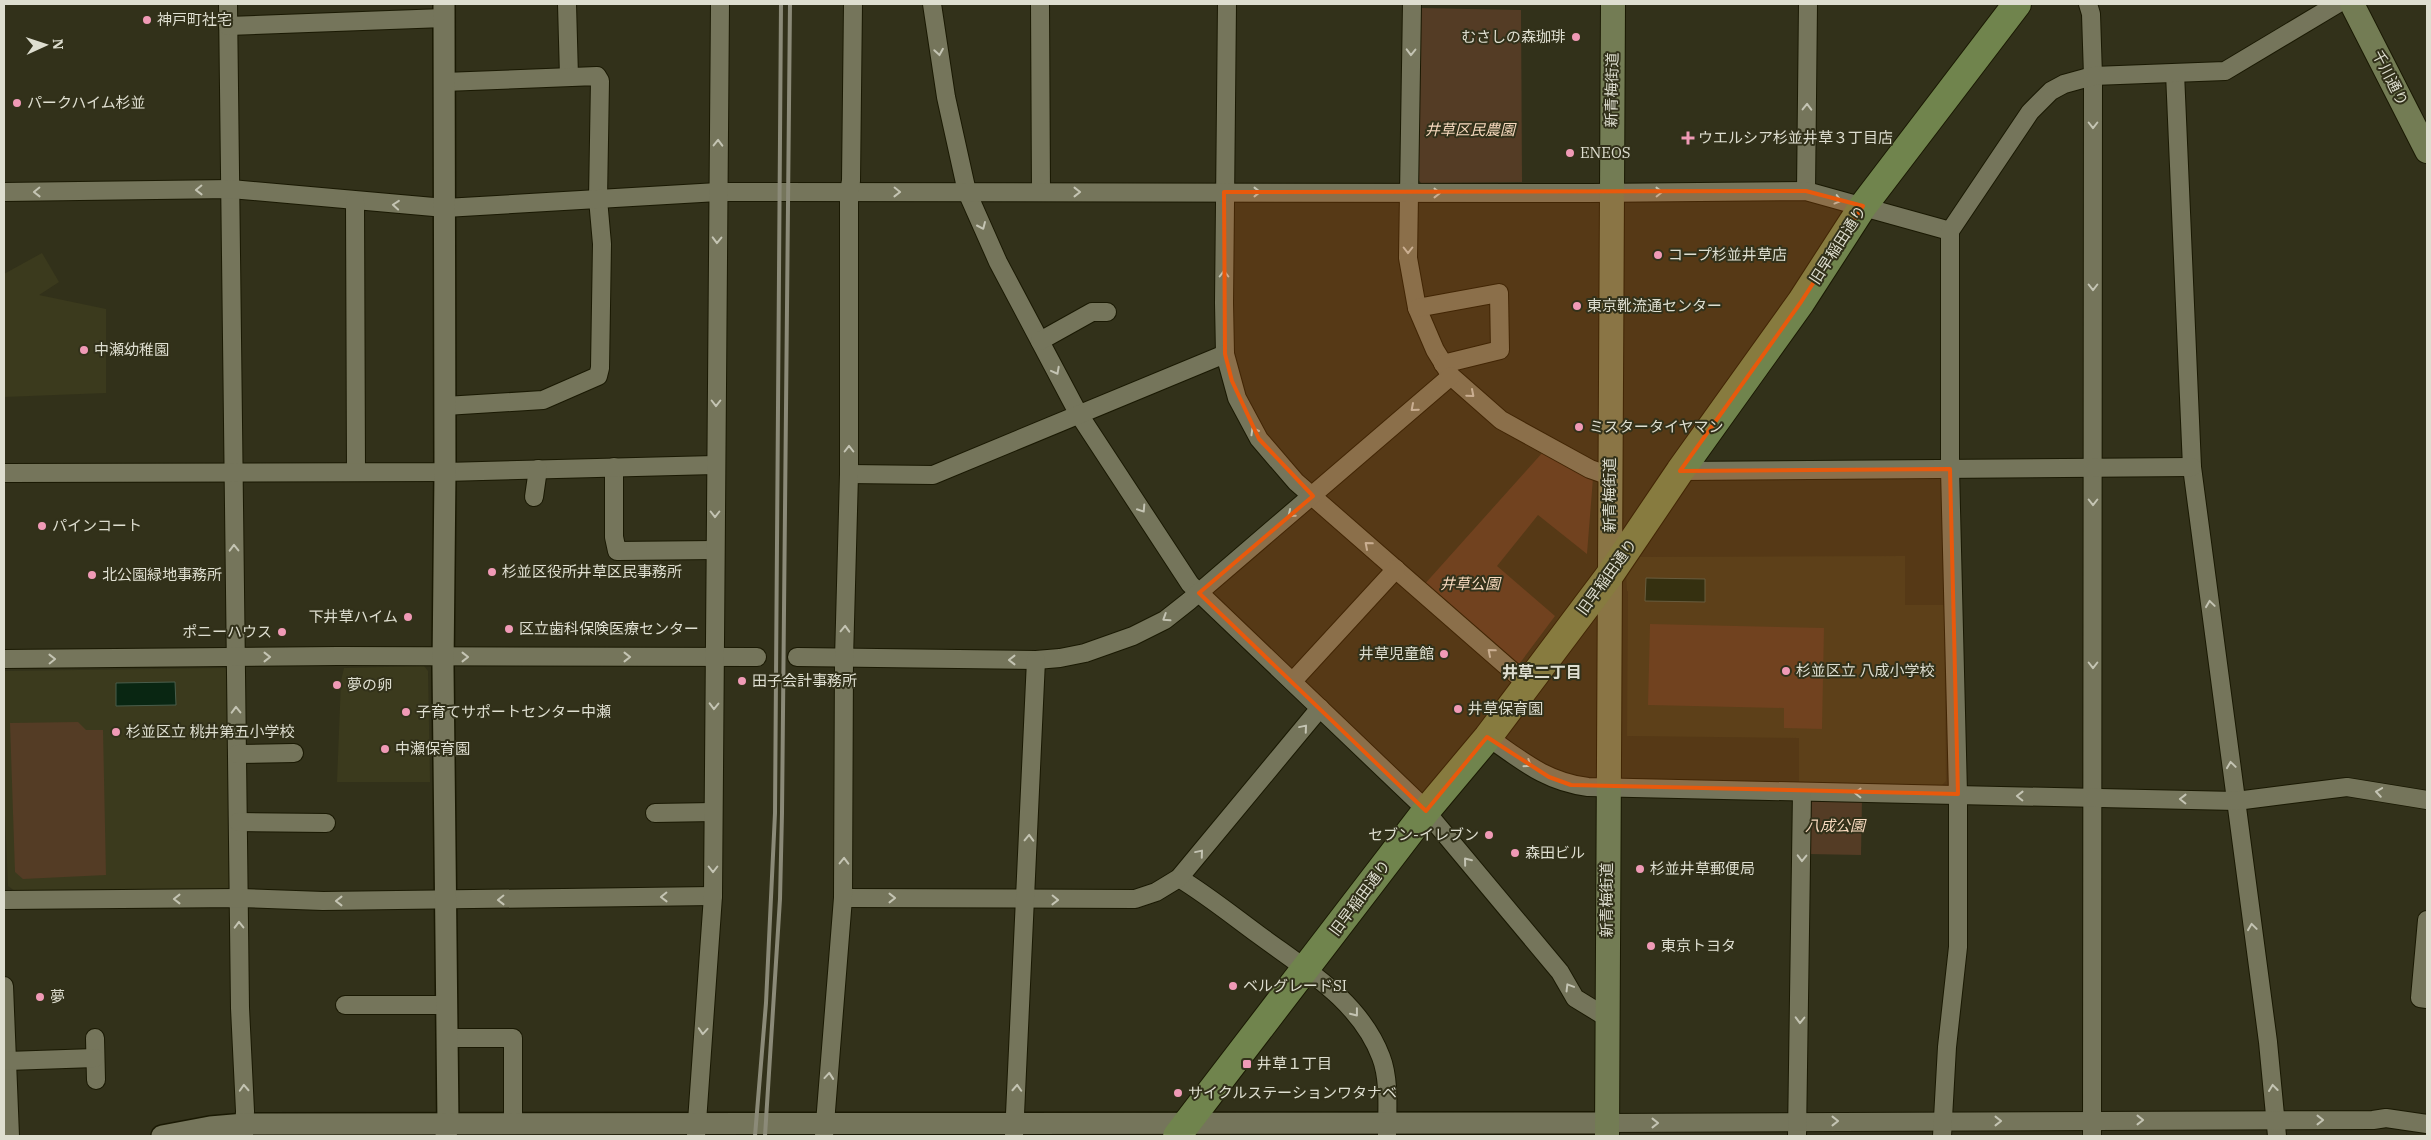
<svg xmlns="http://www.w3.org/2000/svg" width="2431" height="1140" viewBox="0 0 2431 1140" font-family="'IBM Plex Serif','Noto Sans JP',serif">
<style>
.built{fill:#3b3a1d}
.green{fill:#543c25}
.water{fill:#092612;stroke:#495d4b}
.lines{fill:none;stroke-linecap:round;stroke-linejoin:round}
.minor-casing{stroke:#1a1903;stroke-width:20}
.tertiary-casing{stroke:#1a1903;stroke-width:24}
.secondary-casing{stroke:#1a1903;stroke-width:26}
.primary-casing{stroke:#1a1903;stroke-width:30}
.minor{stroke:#75755b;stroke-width:18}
.tertiary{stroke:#75755b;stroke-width:21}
.secondary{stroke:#737c54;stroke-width:24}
.primary{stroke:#70844d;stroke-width:28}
.rail{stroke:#8b8a78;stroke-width:4}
.oneway{stroke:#c4c4b3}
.marked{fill:#e8590c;fill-opacity:0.2;stroke:#e8590c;stroke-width:4;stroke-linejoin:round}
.poi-dot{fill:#f09ab6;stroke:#32311a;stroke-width:2}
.labels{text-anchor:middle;stroke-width:4;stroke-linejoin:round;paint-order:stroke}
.poi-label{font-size:15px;fill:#deded0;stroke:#32311a;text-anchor:start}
.street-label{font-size:15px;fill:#deded0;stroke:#32311a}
.park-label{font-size:15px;font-style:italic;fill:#f8dabf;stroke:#32311a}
.neighbourhood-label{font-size:16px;font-weight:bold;fill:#deded0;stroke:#32311a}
</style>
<rect width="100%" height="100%" fill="#32311a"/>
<g class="built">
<path d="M42,253L59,282L39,295L106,309V393L4,397V274Z"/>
<path d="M1905,556V605H1944L1946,781L1941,786L1799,782V738L1627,736L1628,591H1627L1626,573L1640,557Z"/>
<path d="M424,666L428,671L430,782H337L341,681L344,668Z"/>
<path d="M225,668L228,671L229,892L15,891L8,886L4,792V671Z"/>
</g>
<g class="green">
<path d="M1419,8L1521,10L1522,182L1421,183L1416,177Z"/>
<path d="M1543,452L1593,478L1587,554L1538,515L1497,566L1555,616L1517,667L1423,586Z"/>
<path d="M1650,624L1824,628L1822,729L1784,728V708L1648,705Z"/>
<path d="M78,722L86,730H103L106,875L23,879L15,872L10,723Z"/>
<path d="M1808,797L1862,798L1861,855L1808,854Z"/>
</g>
<g class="water">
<path d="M1646,578L1705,579V602L1645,601Z"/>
<path d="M175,682L176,705L116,706V683Z"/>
</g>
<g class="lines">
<defs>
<g id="minor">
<path d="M228,4L240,1008L245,1111L244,1136"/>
<path d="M567,4L569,77"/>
<path d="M932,4L946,97L967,192L998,262L1078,413L1190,584L1418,802L1560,972L1575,998L1606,1017"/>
<path d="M1040,4L1041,192"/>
<path d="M1227,4L1224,303L1225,354L1237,398L1259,439L1296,482L1527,684"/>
<path d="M1412,4L1408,258L1417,308L1435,350L1451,376L1501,420L1590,469L1610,476"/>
<path d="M2088,4L2091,14L2093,76L2092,1136"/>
<path d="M228,26L444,18"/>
<path d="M2175,73L2192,467L2268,1042L2277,1136"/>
<path d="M444,82L597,76L600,81L598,199L602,244L600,368L598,376L543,400L445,406"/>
<path d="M1806,191L1808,4"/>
<path d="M4,192L231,189L445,208L718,192L1591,193L1806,191L1950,231"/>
<path d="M355,201L356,472"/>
<path d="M1417,308L1499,293L1500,350L1443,364"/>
<path d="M1040,341L1092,312H1107"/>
<path d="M614,467V537L617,551L715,550"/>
<path d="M1680,471L2192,467"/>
<path d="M4,473L445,472L715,465"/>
<path d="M849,474L933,475L1225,354"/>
<path d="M534,497L538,469"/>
<path d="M797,657L1036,660L1060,658L1085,653L1133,636L1165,620L1189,601L1451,376"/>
<path d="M4,659L338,656L757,657"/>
<path d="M1293,681L1396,569"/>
<path d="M1488,737C1521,760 1546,782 1588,787L2236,801L2347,787L2427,800"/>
<path d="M237,754L294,753"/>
<path d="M655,813L713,812"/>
<path d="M238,822L326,823"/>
<path d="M1179,878C1207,895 1233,916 1259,935C1305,969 1360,1001 1381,1057C1390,1080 1387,1112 1387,1136"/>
<path d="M843,898L1135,899L1156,892L1179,878L1320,708"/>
<path d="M4,900L239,898L323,901L713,896"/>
<path d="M2427,920L2420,998L2427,999"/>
<path d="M4,986L10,1136"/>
<path d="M345,1005H446"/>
<path d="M95,1038L96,1080"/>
<path d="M447,1038H513V1125"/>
<path d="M7,1061L95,1058"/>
<path d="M1607,1123L2373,1120L2386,1118L2427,1124"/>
<path d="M696,1136L713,896L720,4"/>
<path d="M824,1136L843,898L844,659L849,474V191L851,181L853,4"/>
<path d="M1014,1136L1036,660"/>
<path d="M1797,1136L1802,792"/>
<path d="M1942,1136L1947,1047L1958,947V794L1950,469V231L2030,112L2051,91L2064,84L2093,76L2225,71L2337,4"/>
</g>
<g id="tertiary">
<path d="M444,4L445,472L443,667L448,1124L446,1136"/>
<path d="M162,1136L210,1127L245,1124L1607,1123"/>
</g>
<g id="secondary">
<path d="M2352,4L2427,151"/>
<path d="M1607,1136L1613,4"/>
</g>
<path id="primary" d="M1177,1136L1426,811L1488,737L1609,576L1680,471L1801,302L1863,206L2017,4"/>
</defs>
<use href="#minor" class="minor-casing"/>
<use href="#tertiary" class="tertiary-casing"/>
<use href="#secondary" class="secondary-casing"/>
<use href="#primary" class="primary-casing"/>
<use href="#minor" class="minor"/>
<use href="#tertiary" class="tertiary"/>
<use href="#secondary" class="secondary"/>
<use href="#primary" class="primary"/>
<g class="rail">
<path d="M755,1136L766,1003L775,813L781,4"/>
<path d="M765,1136L780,899L782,813L790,4"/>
</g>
</g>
<defs><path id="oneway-chevron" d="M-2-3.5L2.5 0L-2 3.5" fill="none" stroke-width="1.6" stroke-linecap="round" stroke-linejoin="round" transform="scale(1.25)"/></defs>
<g class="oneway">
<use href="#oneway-chevron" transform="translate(939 52) rotate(81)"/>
<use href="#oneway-chevron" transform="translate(1411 52) rotate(91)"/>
<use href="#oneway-chevron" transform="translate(1807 107) rotate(-89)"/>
<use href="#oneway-chevron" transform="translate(2093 125) rotate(90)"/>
<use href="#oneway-chevron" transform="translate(718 143) rotate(-89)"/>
<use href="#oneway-chevron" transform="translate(199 190) rotate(179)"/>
<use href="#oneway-chevron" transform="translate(37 192) rotate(179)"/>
<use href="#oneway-chevron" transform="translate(897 192) rotate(1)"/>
<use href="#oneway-chevron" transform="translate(1077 192)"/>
<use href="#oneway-chevron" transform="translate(1257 192)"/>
<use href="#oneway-chevron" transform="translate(1659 192) rotate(-1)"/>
<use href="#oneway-chevron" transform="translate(1437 193)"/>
<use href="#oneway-chevron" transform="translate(1838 200) rotate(15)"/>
<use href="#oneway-chevron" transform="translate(396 205) rotate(-175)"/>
<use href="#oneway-chevron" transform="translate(982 226) rotate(66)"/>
<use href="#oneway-chevron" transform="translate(717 240) rotate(91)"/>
<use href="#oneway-chevron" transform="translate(1408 250) rotate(90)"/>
<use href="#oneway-chevron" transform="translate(1224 274) rotate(-90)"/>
<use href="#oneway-chevron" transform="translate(2093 287) rotate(90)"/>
<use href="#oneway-chevron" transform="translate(1056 371) rotate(62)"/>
<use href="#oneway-chevron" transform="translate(1471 394) rotate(41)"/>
<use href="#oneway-chevron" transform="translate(716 403) rotate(90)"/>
<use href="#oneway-chevron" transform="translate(1414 408) rotate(139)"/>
<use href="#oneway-chevron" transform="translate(1254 431) rotate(-120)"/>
<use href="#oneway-chevron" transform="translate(849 449) rotate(-90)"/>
<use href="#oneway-chevron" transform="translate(2093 502) rotate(90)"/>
<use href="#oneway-chevron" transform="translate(1142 509) rotate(57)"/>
<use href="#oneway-chevron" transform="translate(715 514) rotate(90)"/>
<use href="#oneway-chevron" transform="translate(1291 514) rotate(140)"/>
<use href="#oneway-chevron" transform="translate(1368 545) rotate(-139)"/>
<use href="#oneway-chevron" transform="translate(234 548) rotate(-91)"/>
<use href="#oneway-chevron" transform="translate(2210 604) rotate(-98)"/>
<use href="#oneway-chevron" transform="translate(1166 618) rotate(147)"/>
<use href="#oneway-chevron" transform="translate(845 629) rotate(-88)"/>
<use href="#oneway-chevron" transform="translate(1491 652) rotate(-139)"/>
<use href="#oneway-chevron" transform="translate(267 657)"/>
<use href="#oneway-chevron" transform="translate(465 657)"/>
<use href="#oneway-chevron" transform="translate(627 657)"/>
<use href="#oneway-chevron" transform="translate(52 659) rotate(-1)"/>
<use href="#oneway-chevron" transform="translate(1012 660) rotate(-180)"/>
<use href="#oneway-chevron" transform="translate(2093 665) rotate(90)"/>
<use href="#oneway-chevron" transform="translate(714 706) rotate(91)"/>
<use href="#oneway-chevron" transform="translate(236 710) rotate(-91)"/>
<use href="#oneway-chevron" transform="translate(1304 728) rotate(-50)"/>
<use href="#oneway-chevron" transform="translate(1528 764) rotate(34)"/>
<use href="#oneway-chevron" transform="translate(2231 765) rotate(-98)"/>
<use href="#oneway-chevron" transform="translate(2379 792) rotate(-171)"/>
<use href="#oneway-chevron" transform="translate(1858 793) rotate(-179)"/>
<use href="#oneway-chevron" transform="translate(2020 796) rotate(-179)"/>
<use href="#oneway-chevron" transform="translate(2183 799) rotate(-179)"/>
<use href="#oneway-chevron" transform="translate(1029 838) rotate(-88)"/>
<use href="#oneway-chevron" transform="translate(1200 853) rotate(-50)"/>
<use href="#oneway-chevron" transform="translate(1802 858) rotate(91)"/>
<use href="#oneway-chevron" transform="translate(844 861) rotate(-89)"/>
<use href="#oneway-chevron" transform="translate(1467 861) rotate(-129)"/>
<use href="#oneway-chevron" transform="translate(713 869) rotate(90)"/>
<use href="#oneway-chevron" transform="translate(664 897) rotate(179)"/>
<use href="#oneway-chevron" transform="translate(892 898)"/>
<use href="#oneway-chevron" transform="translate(177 899) rotate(180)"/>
<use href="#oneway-chevron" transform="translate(501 900) rotate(179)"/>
<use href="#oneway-chevron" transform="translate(1055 900) rotate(1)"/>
<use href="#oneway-chevron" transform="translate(339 901) rotate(180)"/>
<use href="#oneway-chevron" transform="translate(239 925) rotate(-91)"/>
<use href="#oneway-chevron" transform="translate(2252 927) rotate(-98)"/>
<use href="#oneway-chevron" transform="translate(1569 987) rotate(-121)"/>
<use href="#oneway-chevron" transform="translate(1355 1013) rotate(52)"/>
<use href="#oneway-chevron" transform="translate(1800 1020) rotate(91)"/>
<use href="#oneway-chevron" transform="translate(703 1031) rotate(94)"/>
<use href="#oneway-chevron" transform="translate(829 1076) rotate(-85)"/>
<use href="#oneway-chevron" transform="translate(244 1088) rotate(-93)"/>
<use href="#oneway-chevron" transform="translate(1017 1088) rotate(-87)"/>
<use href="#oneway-chevron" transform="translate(2273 1088) rotate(-97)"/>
<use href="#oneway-chevron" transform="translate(2140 1120)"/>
<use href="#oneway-chevron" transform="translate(2320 1120)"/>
<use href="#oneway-chevron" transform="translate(1835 1121)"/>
<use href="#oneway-chevron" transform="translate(1998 1121)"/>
<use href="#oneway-chevron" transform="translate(1655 1123)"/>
</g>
<path class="marked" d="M1806,191L1863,206L1801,302L1680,471L1950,469L1958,794L1571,785L1549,777L1487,737L1426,811L1199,593L1313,496L1259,439L1232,381L1225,354L1224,192Z"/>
<g class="poi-dot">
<circle cx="147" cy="20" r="5"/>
<circle cx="1576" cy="37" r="5"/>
<circle cx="17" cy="103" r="5"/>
<path d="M1685.5 130.5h5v5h5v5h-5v5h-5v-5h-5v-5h5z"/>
<circle cx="1570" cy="153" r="5"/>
<circle cx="1658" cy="255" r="5"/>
<circle cx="1577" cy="306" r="5"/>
<circle cx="84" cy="350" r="5"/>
<circle cx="1579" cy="427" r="5"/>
<circle cx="42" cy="526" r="5"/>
<circle cx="492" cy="572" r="5"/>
<circle cx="92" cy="575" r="5"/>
<circle cx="408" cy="617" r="5"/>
<circle cx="509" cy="629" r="5"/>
<circle cx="282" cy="632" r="5"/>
<circle cx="1444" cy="654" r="5"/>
<circle cx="1786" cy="671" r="5"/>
<circle cx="742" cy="681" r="5"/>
<circle cx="337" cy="685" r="5"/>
<circle cx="1458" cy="709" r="5"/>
<circle cx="406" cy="712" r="5"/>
<circle cx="116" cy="732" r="5"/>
<circle cx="385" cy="749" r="5"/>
<circle cx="1489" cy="835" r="5"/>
<circle cx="1515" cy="853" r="5"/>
<circle cx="1640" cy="869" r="5"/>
<circle cx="1651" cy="946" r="5"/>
<circle cx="1233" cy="986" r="5"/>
<circle cx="40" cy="997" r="5"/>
<rect x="1242" y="1059" width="10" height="10" rx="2.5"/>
<circle cx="1178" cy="1093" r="5"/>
</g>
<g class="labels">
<g class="poi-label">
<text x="157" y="25">神戸町社宅</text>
<text x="1566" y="42" text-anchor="end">むさしの森珈琲</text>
<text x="27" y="108">パークハイム杉並</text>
<text x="1698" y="143">ウエルシア杉並井草３丁目店</text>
<text x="1580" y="158">ENEOS</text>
<text x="1668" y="260">コープ杉並井草店</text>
<text x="1587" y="311">東京靴流通センター</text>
<text x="94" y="355">中瀬幼稚園</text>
<text x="1589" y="432">ミスタータイヤマン</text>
<text x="52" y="531">パインコート</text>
<text x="502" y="577">杉並区役所井草区民事務所</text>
<text x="102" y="580">北公園緑地事務所</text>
<text x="398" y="622" text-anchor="end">下井草ハイム</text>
<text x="519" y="634">区立歯科保険医療センター</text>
<text x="272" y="637" text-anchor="end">ポニーハウス</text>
<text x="1434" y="659" text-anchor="end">井草児童館</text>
<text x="1796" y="676">杉並区立 八成小学校</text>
<text x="752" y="686">田子会計事務所</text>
<text x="347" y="690">夢の卵</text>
<text x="1468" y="714">井草保育園</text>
<text x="416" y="717">子育てサポートセンター中瀬</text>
<text x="126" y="737">杉並区立 桃井第五小学校</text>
<text x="395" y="754">中瀬保育園</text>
<text x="1479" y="840" text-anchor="end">セブン-イレブン</text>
<text x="1525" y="858">森田ビル</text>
<text x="1650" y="874">杉並井草郵便局</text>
<text x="1661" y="951">東京トヨタ</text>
<text x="1243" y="991">ベルグレードSI</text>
<text x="50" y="1002">夢</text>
<text x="1257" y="1069">井草１丁目</text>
<text x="1188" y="1098">サイクルステーションワタナベ</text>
</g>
<g class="street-label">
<text transform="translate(2390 78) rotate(63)" y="5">千川通り</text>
<text transform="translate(1612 90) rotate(-89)" y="5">新青梅街道</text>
<text transform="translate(1838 245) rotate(-57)" y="5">旧早稲田通り</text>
<text transform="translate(1610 495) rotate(-90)" y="5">新青梅街道</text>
<text transform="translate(1607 577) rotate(-54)" y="5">旧早稲田通り</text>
<text transform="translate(1360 898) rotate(-53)" y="5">旧早稲田通り</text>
<text transform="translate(1607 900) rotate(-90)" y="5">新青梅街道</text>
</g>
<g class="park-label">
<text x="1470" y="135">井草区民農園</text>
<text x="1470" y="589">井草公園</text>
<text x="1835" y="831">八成公園</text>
</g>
<g class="neighbourhood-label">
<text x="1542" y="678">井草二丁目</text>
</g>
</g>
<rect width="2431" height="1140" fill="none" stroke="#deded0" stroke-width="10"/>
<g transform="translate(45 45) rotate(87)" stroke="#32311a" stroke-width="4" paint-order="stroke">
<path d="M0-4L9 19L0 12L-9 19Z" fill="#deded0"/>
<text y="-8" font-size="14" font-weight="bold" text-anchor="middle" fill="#deded0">N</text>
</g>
</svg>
